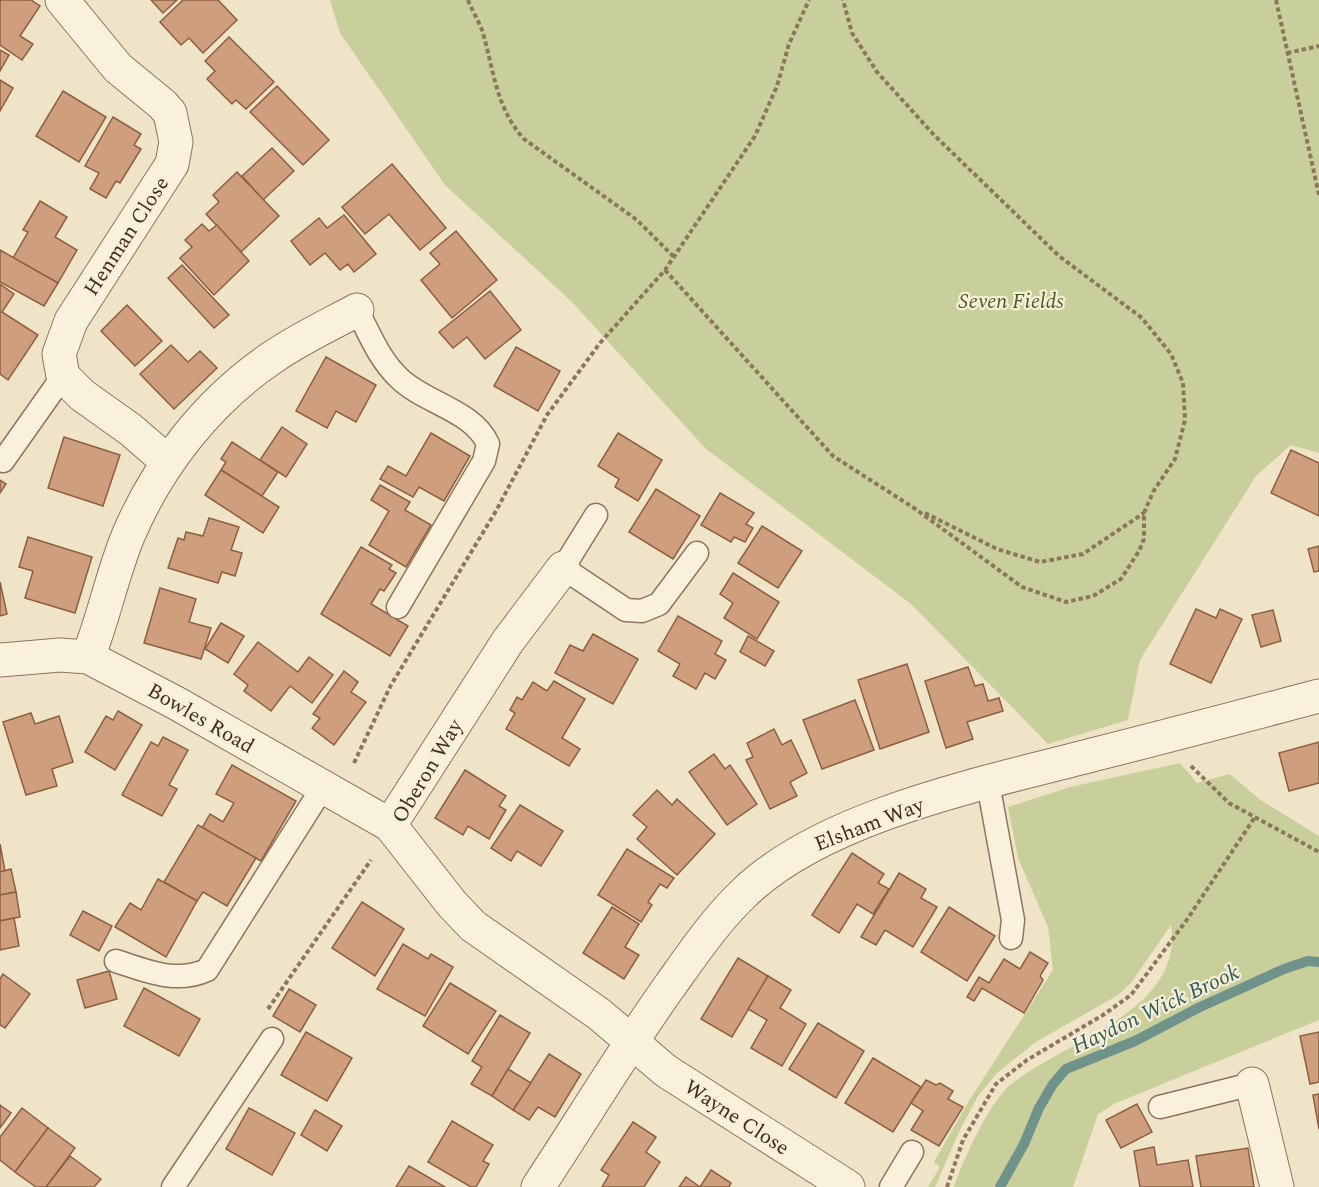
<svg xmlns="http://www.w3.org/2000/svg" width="1319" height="1187" viewBox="0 0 1319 1187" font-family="Spectral,serif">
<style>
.green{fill:#c9cf9b}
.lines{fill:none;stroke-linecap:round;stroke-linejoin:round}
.stream{stroke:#6f938a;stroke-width:10}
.building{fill:#cf9f7d;stroke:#8d5f41;stroke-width:1.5}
.lane-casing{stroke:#8d765c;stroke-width:25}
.street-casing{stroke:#8d765c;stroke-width:35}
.path{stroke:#8d765c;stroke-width:4;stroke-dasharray:4.5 3;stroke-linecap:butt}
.lane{stroke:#faf1dc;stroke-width:22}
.street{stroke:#faf1dc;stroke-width:33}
.labels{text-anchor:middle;stroke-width:4.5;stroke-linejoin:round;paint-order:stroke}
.street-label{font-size:21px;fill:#3d2e20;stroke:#f7eed8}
.park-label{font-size:21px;font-style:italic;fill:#4d5a26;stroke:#f7eed8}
.water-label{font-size:22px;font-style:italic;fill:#2f5d5a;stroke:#f7eed8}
</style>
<rect width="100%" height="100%" fill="#f0e4c8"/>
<g class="green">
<path d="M330,0H1319V453L1291,445L1256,476L1140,660L1128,720L1048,744L911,604L705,448L572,302L445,185L340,33Z"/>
<path d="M1180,763L1197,783L1230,774L1259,799L1319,836V1020L1116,1103L1098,1114L1073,1187H954C962,1162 989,1103 1009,1086C1062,1041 1184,1013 1171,925L1131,983L1118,995L1036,1042L998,1072L978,1096L959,1132L935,1187H928L940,1167L934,1162L967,1104L1053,970L1048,927L1018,858L1008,807L1070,787Z"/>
</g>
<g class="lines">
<path class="stream" d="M1000,1187L1024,1144L1039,1108L1053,1084L1066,1069L1135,1041L1200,1007L1284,969L1308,961L1319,962"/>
</g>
<g class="building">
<path d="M0,0H31L40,6L20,36L33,44L22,60L0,45Z"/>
<path d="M151,0H177L163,13Z"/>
<path d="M183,0H218L237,20L203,53L189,38L181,45L160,22Z"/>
<path d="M229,37L274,82L246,109L236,100L232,104L207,79L215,71L205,61Z"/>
<path d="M0,50L9,55L0,71Z"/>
<path d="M0,80L13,88L0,111Z"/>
<path d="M277,86L329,140L303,165L250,112Z"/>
<path d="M63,91L106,117L79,162L36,136Z"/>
<path d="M113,117L141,134L134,145L141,149L120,183L116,181L106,198L90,189L99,173L85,166Z"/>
<path d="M272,148L294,171L263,200L242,176Z"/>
<path d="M392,164L446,228L420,250L389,214L365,234L342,207Z"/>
<path d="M237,172L279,216L241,252L206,214L219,202L213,195Z"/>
<path d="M40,201L67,217L55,237L77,250L58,283L13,258L28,232L23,230Z"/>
<path d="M344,215L376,254L354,272L348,264L340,270L325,253L310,265L291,241L319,218L327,228Z"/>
<path d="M202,224L209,231L217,225L249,261L214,295L180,258L192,247L185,240Z"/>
<path d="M456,231L497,280L452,318L421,280L440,264L430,253Z"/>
<path d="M0,250L58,283L44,306L0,282Z"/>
<path d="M182,265L229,315L214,328L168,278Z"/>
<path d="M0,284L14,294L2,312L38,335L8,380L0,374Z"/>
<path d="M490,291L521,330L485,359L467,337L453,348L439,332Z"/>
<path d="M127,305L162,341L135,366L101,331Z"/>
<path d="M171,345L188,362L200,351L217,368L174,409L140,374Z"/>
<path d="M516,347L560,371L538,411L494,386Z"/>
<path d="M326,357L376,385L356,422L336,411L327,428L296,411Z"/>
<path d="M282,427L307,444L286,477L260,460Z"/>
<path d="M431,433L470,456L444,501L419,487L413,497L380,479L388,466L406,476Z"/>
<path d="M618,433L662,460L638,501L615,487L619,479L598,466Z"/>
<path d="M64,437L120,455L103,506L48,488Z"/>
<path d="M232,442L278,472L262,496L221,470L226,462L221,459Z"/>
<path d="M1291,450L1319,463V516L1271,493Z"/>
<path d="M221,470L279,507L263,533L205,495Z"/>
<path d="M0,480L6,484L0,493Z"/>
<path d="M380,485L410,502L405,510L431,525L406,567L369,545L389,511L371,500Z"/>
<path d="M656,489L700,516L673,559L629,532Z"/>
<path d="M720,493L754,513L746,524L753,528L745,542L734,537L731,542L701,525Z"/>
<path d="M209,518L239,527L231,550L242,553L235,576L222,572L218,583L168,568L178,538L184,540L186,532L203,536Z"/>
<path d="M762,526L802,551L778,588L738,563Z"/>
<path d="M28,537L92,557L75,613L25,598L33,571L19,567Z"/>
<path d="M1319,546V571L1314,572L1308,549Z"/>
<path d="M361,547L392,565L389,569L396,573L384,591L380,589L371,604L408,626L390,656L321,614Z"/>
<path d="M733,573L779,602L757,639L724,618L733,603L720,594Z"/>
<path d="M0,582L7,614L0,616Z"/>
<path d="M160,588L196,599L189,622L211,628L201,659L144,643Z"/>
<path d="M1196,609L1216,618L1220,609L1242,619L1211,683L1170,664Z"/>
<path d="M1273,610L1281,641L1261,647L1252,615Z"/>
<path d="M678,616L722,641L715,654L726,660L715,679L705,673L696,689L673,676L680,664L658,651Z"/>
<path d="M221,623L244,636L228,663L205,649Z"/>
<path d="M593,634L638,659L613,704L555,673L570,645L583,651Z"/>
<path d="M748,636L774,651L765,666L740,652Z"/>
<path d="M258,642L298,672L309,657L333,675L312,703L290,686L271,711L244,691L248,685L234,674Z"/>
<path d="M907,664L929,732L880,749L858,680Z"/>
<path d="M968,667L975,686L983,684L988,701L999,698L1003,711L967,722L973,739L946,748L925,681Z"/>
<path d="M344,671L358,682L351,692L366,702L334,745L312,728L320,718L313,714Z"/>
<path d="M554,681L585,699L562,738L580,749L569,766L506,729L515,713L510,710L517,697L522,700L533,682L547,691Z"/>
<path d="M855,700L874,750L822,769L803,720Z"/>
<path d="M118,711L142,725L115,770L85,752L106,716L113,720Z"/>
<path d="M31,713L35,724L59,716L73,762L52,769L57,786L26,795L3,722Z"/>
<path d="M774,729L782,745L791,740L807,773L790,782L797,796L770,809L746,760L753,757L747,743Z"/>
<path d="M163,737L188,750L169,785L177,789L162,816L122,795L151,742L158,746Z"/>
<path d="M1319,742V783L1289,791L1279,753Z"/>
<path d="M714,754L725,769L730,765L757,804L727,825L689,772Z"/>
<path d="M232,765L296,801L261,861L202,828L210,814L223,822L234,803L216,794Z"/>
<path d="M465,770L506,796L499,806L506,810L489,839L468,826L463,835L435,818Z"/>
<path d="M657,790L672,805L677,799L715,834L677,875L637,839L647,827L633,815Z"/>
<path d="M520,805L563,831L541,866L517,851L511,861L491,848Z"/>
<path d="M198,825L256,858L227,906L203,892L197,901L164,882Z"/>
<path d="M0,844L5,871L0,872Z"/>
<path d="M627,849L674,878L667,888L660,884L648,902L652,905L641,922L598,895Z"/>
<path d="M852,853L884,874L878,883L889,889L873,914L857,904L839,933L812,915Z"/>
<path d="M11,869L16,892L0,895V872Z"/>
<path d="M899,873L926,889L921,898L937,907L913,947L885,930L876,945L861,937Z"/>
<path d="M158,879L197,901L166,957L115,927L130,903L141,910Z"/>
<path d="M16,892L20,917L0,921V895Z"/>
<path d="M362,902L404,929L375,976L332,948Z"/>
<path d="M612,907L639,924L625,947L639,955L624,979L583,953Z"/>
<path d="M949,907L995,936L967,981L921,952Z"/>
<path d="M83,911L112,926L99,951L70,935Z"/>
<path d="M14,918L19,946L0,950V921Z"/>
<path d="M403,944L428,959L431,954L453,967L425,1016L377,989Z"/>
<path d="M1030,952L1048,963L1040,976L1043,980L1024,1013L982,988L974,1001L967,997L979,977L989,983L1004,959L1020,969Z"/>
<path d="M738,958L768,976L732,1037L701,1019Z"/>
<path d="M109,971L117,999L85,1008L77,980Z"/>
<path d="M3,974L30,994L5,1028L0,1025V979Z"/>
<path d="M768,976L791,990L780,1008L806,1024L782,1066L751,1048L767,1020L748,1009Z"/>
<path d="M450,983L496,1011L468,1054L423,1026Z"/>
<path d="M144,988L200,1019L179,1056L124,1026Z"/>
<path d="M289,989L316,1005L300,1032L273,1016Z"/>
<path d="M500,1015L530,1033L492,1096L471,1084L482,1067L472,1061Z"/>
<path d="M818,1023L864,1051L836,1098L789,1069Z"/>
<path d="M306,1032L352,1058L327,1101L281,1075Z"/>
<path d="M1319,1032V1082L1310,1084L1300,1036Z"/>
<path d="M549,1054L581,1074L555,1117L538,1107L529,1120L513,1110Z"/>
<path d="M873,1058L921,1087L893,1132L845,1103Z"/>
<path d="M508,1069L531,1083L513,1110L492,1096Z"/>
<path d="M926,1080L936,1085L940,1083L953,1091L948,1099L963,1107L939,1146L911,1130L923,1111L911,1103Z"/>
<path d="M1319,1094V1129L1313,1095Z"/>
<path d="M1137,1104L1152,1132L1121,1148L1106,1120Z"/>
<path d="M0,1105L11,1113L0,1128Z"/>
<path d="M22,1108L48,1128L15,1172L0,1160V1137Z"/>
<path d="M249,1108L295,1133L272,1175L226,1149Z"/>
<path d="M315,1110L342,1126L327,1151L301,1135Z"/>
<path d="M452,1121L493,1145L483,1161L489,1164L476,1187H471L428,1162Z"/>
<path d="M633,1122L656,1137L646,1152L660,1162L644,1187H602L609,1175L601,1170Z"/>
<path d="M48,1128L75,1148L46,1187H36L15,1172Z"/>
<path d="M1154,1147L1157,1165L1188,1160L1193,1187H1140L1134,1151Z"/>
<path d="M1248,1148L1254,1187H1201L1196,1156Z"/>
<path d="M70,1156L101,1179L94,1187H46Z"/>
<path d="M409,1166L445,1187H396Z"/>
<path d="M711,1170L731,1183L729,1187H679L686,1177L700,1187Z"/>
</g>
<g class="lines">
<defs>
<g id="lane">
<path d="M357,310C369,333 379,359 399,378C424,403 473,410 488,444L484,461L398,607"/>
<path d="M3,461L63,376"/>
<path d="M596,515L563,568L626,610L642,611L659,604L697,553"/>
<path d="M988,783L1013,920L1011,938"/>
<path d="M116,961C147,971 176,984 207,970L323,787"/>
<path d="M1160,1107L1252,1084"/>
<path d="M173,1187L272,1039"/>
<path d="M891,1187L912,1152"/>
</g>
<g id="street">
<path d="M62,0L118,68L162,104L170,113L176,142L172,164L71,321L59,354L63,376L82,395L131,430L168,462"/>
<path d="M88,657C104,617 112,575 128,536C158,465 209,400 273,357C299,339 329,325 357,310"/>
<path d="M0,660L60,655L88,657L176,703L390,825L452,904L473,926L599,1014L666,1071L848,1187"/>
<path d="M390,825L508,641L563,568"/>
<path d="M1252,1084L1277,1187"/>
<path d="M538,1187C582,1120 623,1052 669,987C692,955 714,922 742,895C821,816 985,783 1092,755C1168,736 1243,716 1319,696"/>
</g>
</defs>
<use href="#lane" class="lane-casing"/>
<use href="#street" class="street-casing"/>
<g class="path">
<path d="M468,0C472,10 478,20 482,30C494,69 495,107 524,139L637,220L674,257"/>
<path d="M1276,0L1319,195"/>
<path d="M1287,53L1319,46"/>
<path d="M665,270L833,456L914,508L1022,587L1066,602L1093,596L1121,579L1139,551L1144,539V513L1153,492L1175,459L1185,420L1183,383L1171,354L1142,318L1059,256L934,135L877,72L852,33L843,0"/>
<path d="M925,513L997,549L1040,562L1083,554L1144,513"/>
<path d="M354,763L391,685L496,511L547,415L600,343L665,270L755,136L777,86L789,44L809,0"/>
<path d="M1191,766L1229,803L1319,852"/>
<path d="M268,1009L371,860"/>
<path d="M947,1187L963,1140L996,1084L1027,1060L1103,1015L1131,995L1186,921L1255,817"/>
</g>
<use href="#lane" class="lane"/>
<use href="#street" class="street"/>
</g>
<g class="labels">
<g class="street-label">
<text transform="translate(126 236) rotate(-57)" y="7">Henman Close</text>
<text transform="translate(201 718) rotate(30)" y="7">Bowles Road</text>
<text transform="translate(427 771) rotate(-59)" y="7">Oberon Way</text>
<text transform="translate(869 824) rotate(-21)" y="7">Elsham Way</text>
<text transform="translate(737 1117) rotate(33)" y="7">Wayne Close</text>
</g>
<g class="park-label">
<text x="1011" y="308">Seven Fields</text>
</g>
<g class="water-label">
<text transform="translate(1155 1008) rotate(-25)" y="8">Haydon Wick Brook</text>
</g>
</g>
</svg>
